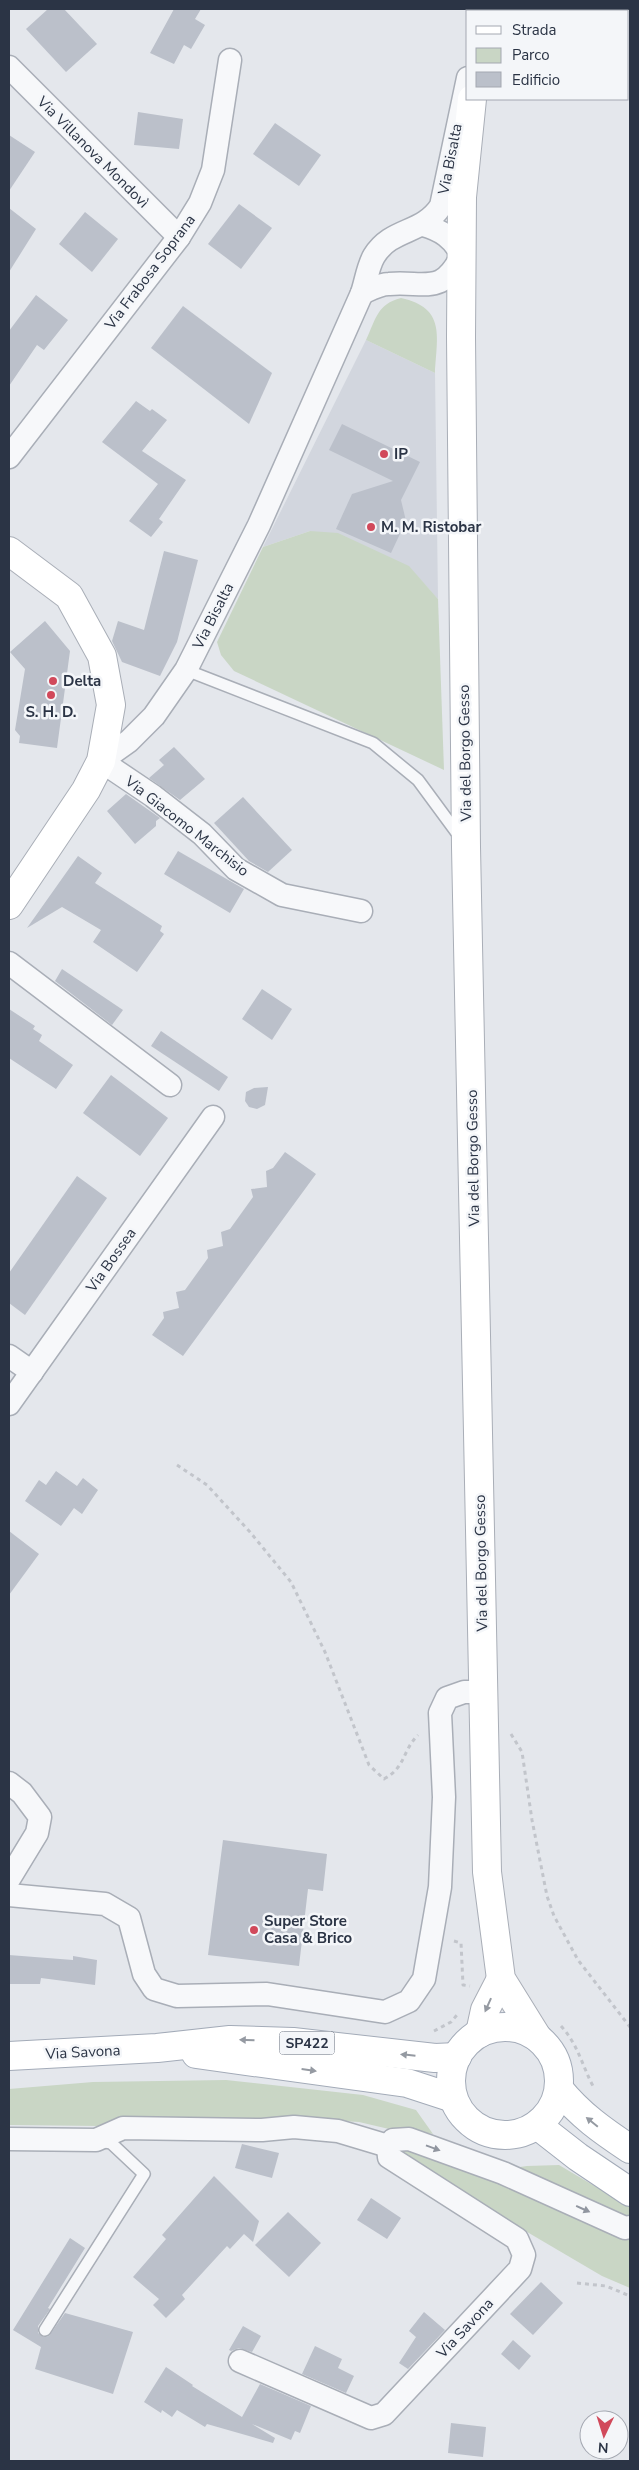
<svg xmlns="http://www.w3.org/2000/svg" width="639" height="2470" viewBox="0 0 639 2470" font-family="'Nunito Sans',sans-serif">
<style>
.built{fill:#d2d6de}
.green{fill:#c9d6c5}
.building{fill:#bbc0ca}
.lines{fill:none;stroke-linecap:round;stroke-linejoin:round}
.lane-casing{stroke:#a9aeb7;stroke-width:14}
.street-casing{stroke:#a9aeb7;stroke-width:25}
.secondary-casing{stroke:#a9aeb7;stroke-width:30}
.primary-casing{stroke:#a3abb8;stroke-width:30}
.path{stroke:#c2c5cb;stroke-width:3;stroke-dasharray:4 4;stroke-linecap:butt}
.lane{stroke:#f7f8fa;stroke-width:11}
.street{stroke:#f7f8fa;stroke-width:22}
.secondary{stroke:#fff;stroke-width:28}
.primary{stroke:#fff;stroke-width:28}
.oneway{fill:#959aa2}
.oneway2{fill:#9196a0}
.poi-dot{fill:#d1495b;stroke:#f4f6f9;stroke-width:2}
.labels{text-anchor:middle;stroke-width:5;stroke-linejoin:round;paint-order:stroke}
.shield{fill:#f4f6f9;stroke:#676e7b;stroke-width:1}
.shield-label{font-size:14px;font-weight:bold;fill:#2b3445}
.street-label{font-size:15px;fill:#2b3445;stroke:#f4f6f9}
.poi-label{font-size:15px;font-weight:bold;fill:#2b3445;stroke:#f4f6f9;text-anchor:start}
</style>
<rect width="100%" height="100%" fill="#e4e7ec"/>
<path class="built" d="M366,340L435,373L438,599L408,566L310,531L263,547Z"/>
<g class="green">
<path d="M401,298C446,308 437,336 435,373L366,340C376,319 377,304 401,298Z"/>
<path d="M310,531L338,533L409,566L438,599L444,770L234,671L221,655L217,642L263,547Z"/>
<path d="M226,2080L363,2095L416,2110L433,2134L413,2130L389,2129L359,2122L294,2118L255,2123L132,2116L100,2126L9,2125V2089L93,2082Z"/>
<path d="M403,2147L419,2149L630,2236V2288L602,2276L403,2159L399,2153Z"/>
<path d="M559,2165L630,2207V2217L621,2219L506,2169L527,2166Z"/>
</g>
<g class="building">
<path d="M48,9H64L97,44L66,72L26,29Z"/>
<path d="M174,9H201L195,19L205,25L191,49L184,45L174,64L150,53Z"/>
<path d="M138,112L183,119L179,149L134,145Z"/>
<path d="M275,123L321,155L299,186L253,154Z"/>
<path d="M9,135L35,152L9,191Z"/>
<path d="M239,204L272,228L241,269L208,244Z"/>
<path d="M9,208L36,229L9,272Z"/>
<path d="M85,212L118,239L92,272L59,244Z"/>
<path d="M36,295L68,320L44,350L37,345L9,386V331Z"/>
<path d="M183,306L272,373L249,424L151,348Z"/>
<path d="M136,401L150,411L152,409L167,420L142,451L186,480L159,519L163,522L151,537L129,521L158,484L102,442Z"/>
<path d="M342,424L420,462L401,500L406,521L391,553L336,529L352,494L393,481L329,450Z"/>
<path d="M164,551L198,560L177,642L160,676L122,662L112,641L118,621L144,630Z"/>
<path d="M45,621L70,651L57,748L19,743L20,736L15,730L25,669L10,652Z"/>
<path d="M174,747L205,779L180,800L149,778L164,765L159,760Z"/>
<path d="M126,794L160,818L156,821V826L135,844L107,811Z"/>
<path d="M243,797L292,850L268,872L249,861L214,823Z"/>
<path d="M178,851L244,889L230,913L164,874Z"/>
<path d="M78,856L102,873L95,883L162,926L160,931L164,934L137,972L93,942L101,930L62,907L27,928Z"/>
<path d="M62,969L123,1010L112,1025L55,981Z"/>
<path d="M262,989L292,1009L272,1040L242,1019Z"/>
<path d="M9,1009L35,1026L33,1029L42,1035L39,1041L73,1065L56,1089L9,1058Z"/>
<path d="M161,1031L228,1077L219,1091L151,1046Z"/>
<path d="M111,1075L168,1118L140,1156L83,1113Z"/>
<path d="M268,1087L265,1105L257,1109L249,1107L245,1101L246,1092L254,1088Z"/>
<path d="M285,1152L316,1174L183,1356L152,1335L164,1318L163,1312L179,1308L176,1292L185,1290L208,1258L207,1250L223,1246L221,1232L230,1229L253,1197L251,1189L267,1187L266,1171L273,1168Z"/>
<path d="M77,1176L107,1198L25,1315L9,1303V1273Z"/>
<path d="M56,1471L77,1486L83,1478L98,1490L82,1514L74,1508L61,1526L25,1501L39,1480L46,1485Z"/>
<path d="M9,1531L39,1554L9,1595Z"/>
<path d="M223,1840L327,1854L323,1891L308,1889L299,1966L208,1955Z"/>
<path d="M9,1955L73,1960V1956L97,1960L95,1985L41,1978L40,1984H9Z"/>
<path d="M242,2144L279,2153L272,2178L235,2168Z"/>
<path d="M214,2176L259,2221L253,2242L244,2234L230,2249L227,2246L182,2295L185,2299L166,2318L153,2305L159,2299L133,2277L166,2239L162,2235Z"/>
<path d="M371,2198L401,2218L387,2239L357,2220Z"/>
<path d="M288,2212L321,2243L289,2277L255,2245Z"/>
<path d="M70,2238L85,2248L48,2308L50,2309L38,2326V2333L44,2337L49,2336L65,2313L133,2332L113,2394L35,2369L41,2347L13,2330Z"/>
<path d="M541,2282L563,2303L533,2335L510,2314Z"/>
<path d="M424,2312L445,2330L408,2369L399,2363L416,2337L409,2331Z"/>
<path d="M243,2326L261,2336L252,2352L239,2348L231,2351L229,2350Z"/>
<path d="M513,2340L531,2356L519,2370L501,2354Z"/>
<path d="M315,2346L342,2359L338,2368L354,2376L346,2393L302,2374Z"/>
<path d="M166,2367L193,2385L192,2386L242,2417L260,2384L311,2406L300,2433L295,2431L291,2440L252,2424L275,2438L273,2443L207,2424L205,2427L177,2410L172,2417L162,2410L161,2413L144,2402Z"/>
<path d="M451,2423L486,2427L483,2457L448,2453Z"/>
</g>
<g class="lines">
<defs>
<g id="lane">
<path d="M186,670L373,743L418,780L460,837"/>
<path d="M45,2330L144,2174L111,2143L100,2141"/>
</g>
<g id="street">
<path d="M9,67L179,237"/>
<path d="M362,293C371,289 380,284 389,284C426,281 442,296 462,255C453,238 441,230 423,225"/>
<path d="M9,457L179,237L200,203L213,170L230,60"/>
<path d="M361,911L282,895L236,869L202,834L153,796L101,761L129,741L154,716L186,670L259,525L362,293C366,281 368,266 374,256C392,227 422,235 441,206L468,78"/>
<path d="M9,963L170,1085"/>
<path d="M9,1356L32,1372"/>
<path d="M9,1404L213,1117"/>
<path d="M9,1783L22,1793L40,1817L37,1833L9,1879"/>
<path d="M9,1895L105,1904L129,1918L144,1974L154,1989L177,1996L267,1994L385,2012L409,2001L424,1979L440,1887L444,1797L440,1713L447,1698L464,1692H484"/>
<path d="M9,2139L96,2140L123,2128L262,2130L294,2127L338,2131L388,2146"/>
<path d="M240,2361L371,2418L384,2414L520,2269L524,2255L517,2239L389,2157L388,2146L393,2140L409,2139L503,2173L625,2228L630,2227"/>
</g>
<g id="secondary">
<path d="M483,11V9"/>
<path d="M472,99L462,197L461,337L466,847L487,1872L501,1979L537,2037"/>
<path d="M9,551L69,596L102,656L111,705L101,761L86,790L9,905"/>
<path d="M480,2033L485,2010L501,1979"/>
</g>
<g id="primary">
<circle cx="505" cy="2081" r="54"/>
<path d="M196,2054L407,2083L453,2098"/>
<path d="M9,2056L157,2048L230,2040L293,2042L435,2058L457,2057"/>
<path d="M559,2089C580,2115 603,2131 630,2149"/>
<path d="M537,2125L578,2157L630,2192"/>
</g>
</defs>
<use href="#lane" class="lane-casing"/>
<use href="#street" class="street-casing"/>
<use href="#secondary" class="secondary-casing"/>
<use href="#primary" class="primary-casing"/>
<g class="path">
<path d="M177,1465L207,1485L250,1532L291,1582L325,1652L369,1765L384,1779C406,1767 402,1751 418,1735"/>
<path d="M511,1734L522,1752L532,1820L547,1896L554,1916L578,1960L630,2027"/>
<path d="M454,1941L461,1943L463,1985L470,1986"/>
<path d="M561,2026C579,2046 582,2066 594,2088"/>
<path d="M434,2031L451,2022L457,2015"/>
<path d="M577,2283L606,2286L630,2296"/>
</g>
<use href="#lane" class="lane"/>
<use href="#street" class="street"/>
<use href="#secondary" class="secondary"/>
<use href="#primary" class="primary"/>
</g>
<defs><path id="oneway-solid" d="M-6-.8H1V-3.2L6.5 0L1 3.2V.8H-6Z" transform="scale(1.25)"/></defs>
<g class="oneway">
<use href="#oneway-solid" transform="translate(488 2005) rotate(114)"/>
<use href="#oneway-solid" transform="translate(247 2040) rotate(-178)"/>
<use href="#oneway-solid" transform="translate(408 2055) rotate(-174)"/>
<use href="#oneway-solid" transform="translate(309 2070) rotate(8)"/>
<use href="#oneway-solid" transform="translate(592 2122) rotate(-141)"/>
</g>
<g class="oneway2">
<use href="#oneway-solid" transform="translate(433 2148) rotate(20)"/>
<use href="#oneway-solid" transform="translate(583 2209) rotate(24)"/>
</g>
<g class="poi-dot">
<circle cx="384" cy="454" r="5"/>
<circle cx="371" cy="527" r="5"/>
<circle cx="53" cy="681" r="5"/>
<circle cx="51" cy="695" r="5"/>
<circle cx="254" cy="1930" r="5"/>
</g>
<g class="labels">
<rect class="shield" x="279.5" y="2031.5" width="55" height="23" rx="4"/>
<g class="shield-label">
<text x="307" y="2048">SP422</text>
</g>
<g class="street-label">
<text transform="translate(93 152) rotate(45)" y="5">Via Villanova Mondovì</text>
<text transform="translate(450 159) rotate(-79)" y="5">Via Bisalta</text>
<text transform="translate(150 272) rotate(-53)" y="5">Via Frabosa Soprana</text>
<text transform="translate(213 616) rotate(-63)" y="5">Via Bisalta</text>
<text transform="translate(465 753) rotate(-91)" y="5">Via del Borgo Gesso</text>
<text transform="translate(187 826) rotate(38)" y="5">Via Giacomo Marchisio</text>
<text transform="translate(473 1158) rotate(-91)" y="5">Via del Borgo Gesso</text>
<text transform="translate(111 1260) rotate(-55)" y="5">Via Bossea</text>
<text transform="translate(481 1563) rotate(-91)" y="5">Via del Borgo Gesso</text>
<text transform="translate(83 2052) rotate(-3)" y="5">Via Savona</text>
<text transform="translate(465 2328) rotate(-47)" y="5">Via Savona</text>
</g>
<g class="poi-label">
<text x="394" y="459">IP</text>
<text x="381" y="532">M. M. Ristobar</text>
<text x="63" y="686">Delta</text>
<text x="51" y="717" text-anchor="middle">S. H. D.</text>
<text x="264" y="1926">Super Store<tspan x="264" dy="17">Casa &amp; Brico</tspan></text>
</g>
</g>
<rect width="639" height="2470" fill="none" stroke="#2b3445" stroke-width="20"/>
<rect x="466" y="10" width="162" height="90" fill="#f4f6f9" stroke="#a4a8b1"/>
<rect x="476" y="26" width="25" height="8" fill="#ffffff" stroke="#a4a8b1"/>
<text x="512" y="35" font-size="15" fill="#2b3445">Strada</text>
<rect x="476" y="48" width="25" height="15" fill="#c9d6c5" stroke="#a4a8b1"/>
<text x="512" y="60" font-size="15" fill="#2b3445">Parco</text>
<rect x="476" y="72" width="25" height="15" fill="#bbc0ca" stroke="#a4a8b1"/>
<text x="512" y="85" font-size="15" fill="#2b3445">Edificio</text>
<g transform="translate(604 2435) rotate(184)"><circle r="24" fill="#f4f6f9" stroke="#a4a8b1"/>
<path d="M0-4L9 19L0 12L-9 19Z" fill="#d1495b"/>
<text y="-8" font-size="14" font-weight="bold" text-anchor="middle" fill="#2b3445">N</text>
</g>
</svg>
